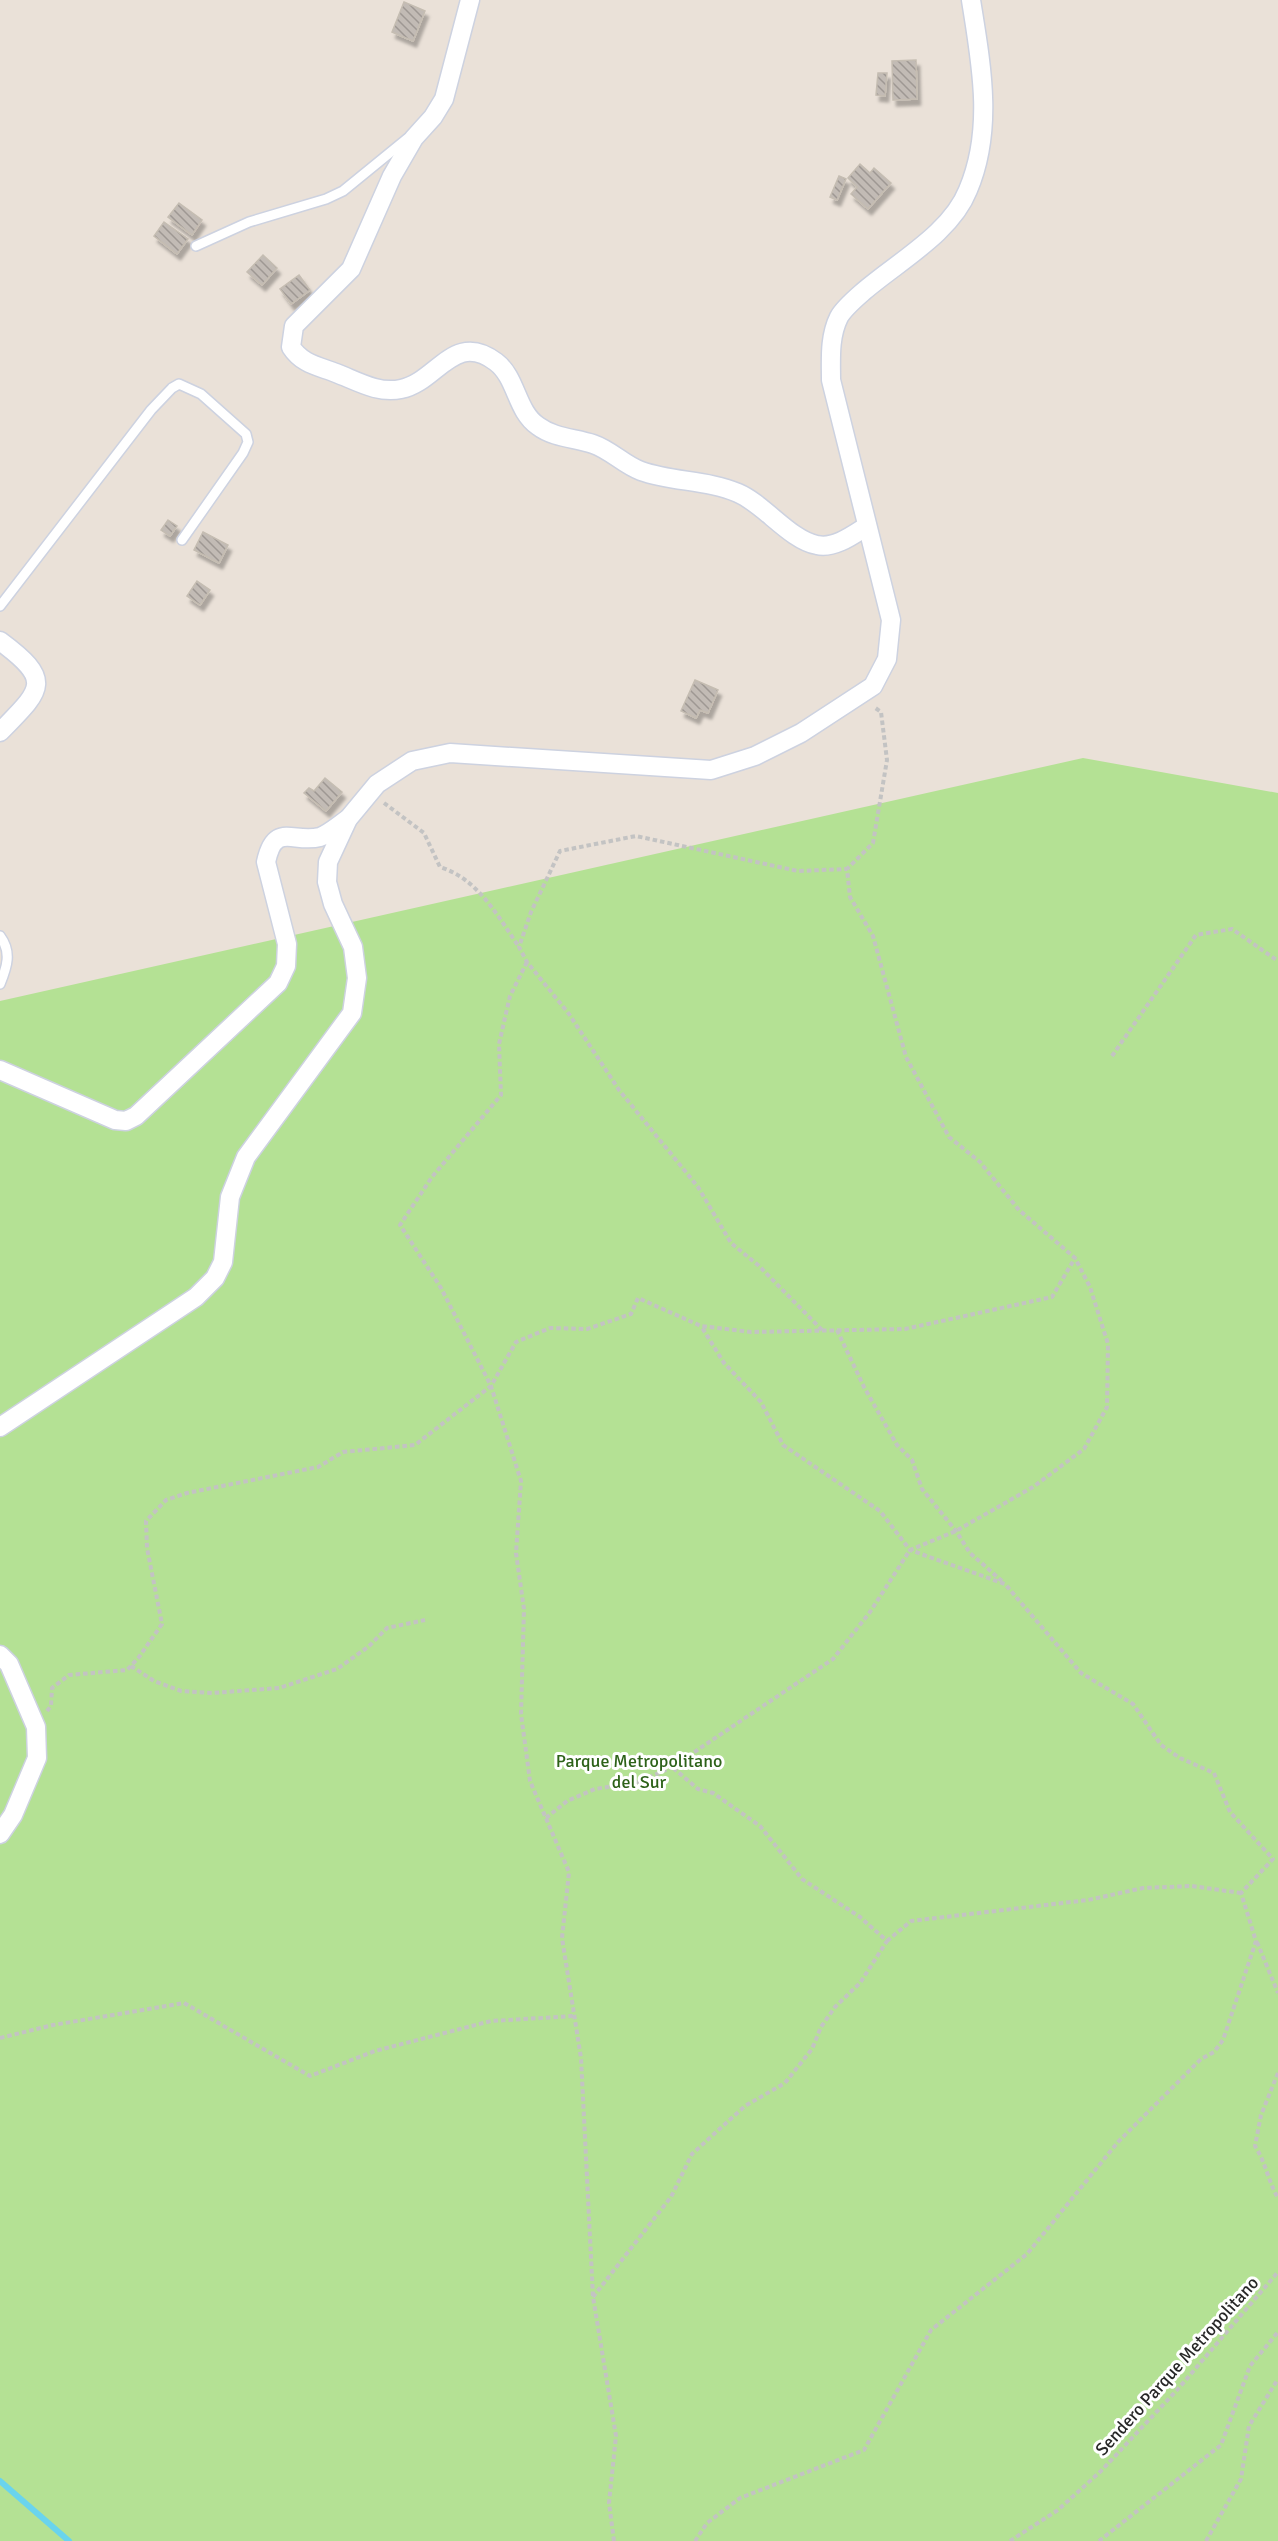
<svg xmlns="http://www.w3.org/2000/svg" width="1278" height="2541" viewBox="0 0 1278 2541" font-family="Signika,sans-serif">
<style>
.park{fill:#b4e194}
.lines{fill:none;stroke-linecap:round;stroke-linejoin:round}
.stream{stroke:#6ad4ed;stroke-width:6}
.building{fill:url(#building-back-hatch);stroke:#c5bdb2;stroke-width:1.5;filter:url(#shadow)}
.service-casing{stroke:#cdd2e0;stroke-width:12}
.minor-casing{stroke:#cdd2e0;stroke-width:21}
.path{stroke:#c3c3c3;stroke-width:4;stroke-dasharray:4.5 3;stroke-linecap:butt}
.service{stroke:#fff;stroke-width:9}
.minor{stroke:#fff;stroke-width:18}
.labels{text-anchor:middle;stroke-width:6;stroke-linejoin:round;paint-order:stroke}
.park-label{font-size:18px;fill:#2d6219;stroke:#fff}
.street-label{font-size:18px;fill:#272727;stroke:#fff}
</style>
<defs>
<pattern id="building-back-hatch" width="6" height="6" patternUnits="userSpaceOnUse" patternTransform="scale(1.5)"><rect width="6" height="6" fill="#c2bbb5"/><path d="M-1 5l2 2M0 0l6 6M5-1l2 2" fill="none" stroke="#9e9893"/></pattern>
<filter id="shadow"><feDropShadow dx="3.5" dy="6" stdDeviation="1.5" flood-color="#0004"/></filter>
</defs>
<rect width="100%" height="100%" fill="#eae1d8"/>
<path class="park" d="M1083,758L1278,793V2541H0V1001Z"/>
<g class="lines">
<path class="stream" d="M0,2481L69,2541"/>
</g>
<g class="building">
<path d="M404,2L425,11L413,41L392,32Z"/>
<path d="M916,60L917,99L893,100L892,61Z"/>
<path d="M878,73H887L885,96L876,95Z"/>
<path d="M860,164L870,173L874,168L891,183L868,209L851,194L857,187L848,178Z"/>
<path d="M839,176L846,179L837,200L830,197Z"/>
<path d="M179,203L202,220L192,235L168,217Z"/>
<path d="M164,222L188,239L177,254L154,236Z"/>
<path d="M263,255L277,268L262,285L247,272Z"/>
<path d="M299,275L310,290L291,304L280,289Z"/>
<path d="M168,520L177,526L170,536L161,530Z"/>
<path d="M203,532L228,545L219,563L194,550Z"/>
<path d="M197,581L210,590L200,605L187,596Z"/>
<path d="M695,680L718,690L708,713L700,710L696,718L681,711Z"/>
<path d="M325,778L342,792L326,811L304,793L309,788L314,791Z"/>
</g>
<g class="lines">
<defs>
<g id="service">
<path d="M196,246L249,222L326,199L343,191L408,138"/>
<path d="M0,606L151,410L172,388L179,384L201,394L246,434L248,442L243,453L182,540"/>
<path d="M0,936C12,952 7,967 0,984"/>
</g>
<g id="minor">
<path d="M470,0L444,99L433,117L414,138L392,176L351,269L294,326L291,347C302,364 318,366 336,373C357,381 378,394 401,389C437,382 454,330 496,362C517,378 516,411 538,426C554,438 575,438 593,444C611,450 624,465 641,471C672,482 708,480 738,493C764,504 790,540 817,545C834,549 853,535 867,526"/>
<path d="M0,641C54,681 42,689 0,732"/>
<path d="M0,1070L115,1120L126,1121L136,1116L278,983L286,966L287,944L266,862C275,821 293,844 320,837C329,834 340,824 348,819"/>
<path d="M0,1427L196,1297L215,1278L223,1262L230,1197L246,1157L352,1013L357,978L353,947L333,904L327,882L328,862L348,819L377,784L412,761L450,753L711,770L755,756L801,733L873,686L887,659L891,620L831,380C831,360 829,337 839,317C844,308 856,298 864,291C899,261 951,233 968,190C994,129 981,63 971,0"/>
<path d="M0,1655L9,1664L36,1727L37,1758L13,1815L0,1834"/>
</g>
</defs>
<use href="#service" class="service-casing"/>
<use href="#minor" class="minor-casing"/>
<g class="path">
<path d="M384,803L424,833L440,867C478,879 497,915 519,947"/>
<path d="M527,962L510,996L499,1044L501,1095L432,1177L400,1225L441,1288L491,1386L521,1481L516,1553L524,1609L521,1714L530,1781L569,1872L562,1938L581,2058L593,2297L616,2436L609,2503L614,2541"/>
<path d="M1112,1056L1196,935L1232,929L1278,961"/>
<path d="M822,1330L758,1265L731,1243L698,1187L619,1090L569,1014L527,962L519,947L531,912L560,851L636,836L798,871L847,869"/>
<path d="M837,1330L864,1387L897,1445L912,1460L922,1489L956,1531L970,1553L1002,1581"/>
<path d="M131,1666L154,1681L181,1691L212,1693L279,1688L337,1669L368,1647L387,1628L425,1620"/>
<path d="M47,1711L51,1706L52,1688L69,1675L127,1670L139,1657L162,1624L147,1548L146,1521L166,1500L187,1493L318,1467L343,1452L415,1445L491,1386L516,1342L550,1328L587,1329L631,1314L638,1298L701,1326L751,1332L905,1329L1052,1297L1075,1258"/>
<path d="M546,1818L567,1801L595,1789L639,1782L672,1767L833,1659L870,1612L910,1550L956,1531L1033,1487L1084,1449L1107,1407L1108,1344L1090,1287L1075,1258L1019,1210L980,1162L949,1137L906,1057L873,936L850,897L847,869L873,843L887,760L881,712L874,707"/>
<path d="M887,1941L911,1921L1088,1900L1143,1888L1192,1886L1241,1893"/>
<path d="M1257,1942L1278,1993"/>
<path d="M0,2038L53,2025L184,2003L310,2076L375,2051L491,2021L574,2016"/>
<path d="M1278,2073L1261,2115L1255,2146C1266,2163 1268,2181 1278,2198"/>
<path d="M593,2297L671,2197L692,2154L745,2106L785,2083L812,2049L821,2027L835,2007L860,1983L887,1941L860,1917L802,1879L760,1826L713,1793L698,1789L672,1767"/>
<path d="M695,2541L707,2523L740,2498L864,2450L931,2330L1027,2254L1118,2142L1201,2059L1214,2052L1223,2040L1256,1941L1241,1893L1273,1859L1230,1812L1214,1773L1180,1758L1161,1745L1133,1704L1081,1673L1005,1584L910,1550L880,1511L783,1445L761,1402L724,1363L701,1326"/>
<path d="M1010,2541L1058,2510L1101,2471L1178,2389L1278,2272"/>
<path d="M1099,2541L1221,2445L1250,2366L1278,2332"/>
<path d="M1206,2541L1241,2479L1249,2426L1278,2379"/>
</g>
<use href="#service" class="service"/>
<use href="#minor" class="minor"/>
</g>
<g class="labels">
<g class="park-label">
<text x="639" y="1767">Parque Metropolitano<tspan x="639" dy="21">del Sur</tspan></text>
</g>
<g class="street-label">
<text transform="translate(1177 2366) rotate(-48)" y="6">Sendero Parque Metropolitano</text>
</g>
</g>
</svg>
